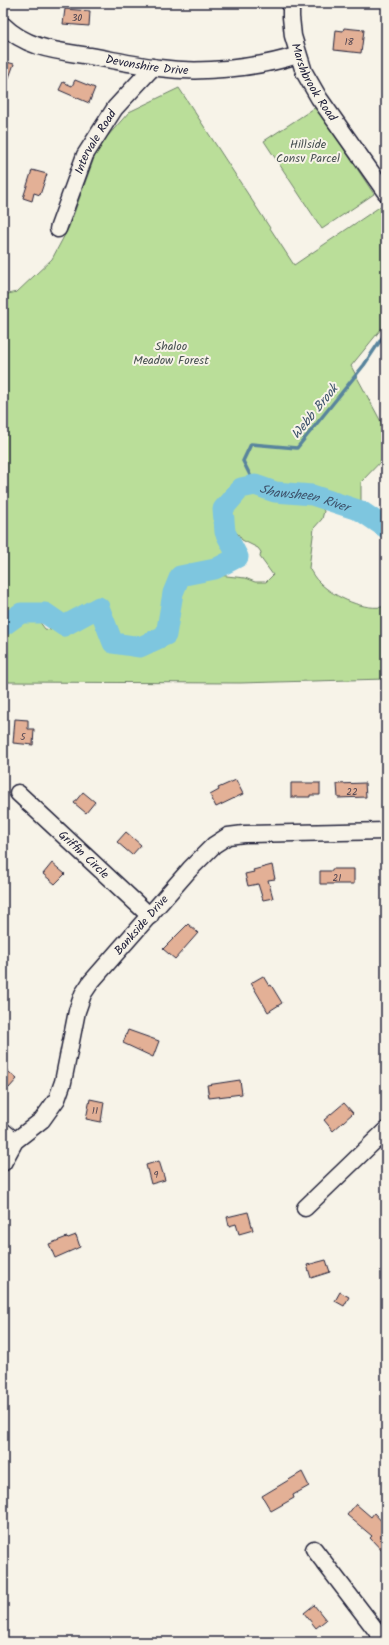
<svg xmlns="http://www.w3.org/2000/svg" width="389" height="1645" viewBox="0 0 389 1645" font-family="Kalam,sans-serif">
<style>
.green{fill:#bade99;stroke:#6e806a;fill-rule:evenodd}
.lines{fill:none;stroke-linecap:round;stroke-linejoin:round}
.stream{stroke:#59849d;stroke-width:3.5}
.river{stroke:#7ec6df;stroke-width:21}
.building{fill:#e3b096;stroke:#22223b}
.minor-casing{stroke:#22223b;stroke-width:19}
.minor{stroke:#f7f3e8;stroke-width:16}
.labels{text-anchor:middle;stroke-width:4;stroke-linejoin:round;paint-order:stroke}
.number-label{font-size:10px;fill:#524652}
.street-label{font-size:12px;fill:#22223b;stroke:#f7f3e8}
.park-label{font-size:12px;fill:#485152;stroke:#f7f3e8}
.water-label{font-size:13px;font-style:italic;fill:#3e536c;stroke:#f7f3e8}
</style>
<rect width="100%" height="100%" fill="#f7f3e8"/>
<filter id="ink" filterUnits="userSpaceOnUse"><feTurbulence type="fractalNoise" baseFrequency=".025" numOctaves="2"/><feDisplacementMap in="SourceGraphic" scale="8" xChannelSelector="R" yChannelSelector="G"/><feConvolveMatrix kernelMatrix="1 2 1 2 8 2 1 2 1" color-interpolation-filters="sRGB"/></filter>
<g filter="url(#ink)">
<g class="green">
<path d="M179,88L294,265L381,206L386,213V323L351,366L386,431V456L361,482V511L312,495L275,492L255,485L241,488L223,509L225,532L238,557L215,569L199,573L245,578L255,582H266L273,575L260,557L261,552L258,548L242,540L238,534L226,523L225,517L240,493L246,490L251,489L261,491L282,501L306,500L320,505L324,511L322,519L314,528L309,568C312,573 315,579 320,583C334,597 366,612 386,606V679L240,683L3,682V295L17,292L52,259L69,227L98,147L129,112ZM173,594C177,609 177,623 166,635ZM99,607L110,636L101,625L93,611ZM40,613H45L64,626L75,621L69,626H55L51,630L45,629L39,621ZM166,635C161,644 151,649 141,647Z"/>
<path d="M316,107L374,194L322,229L264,141Z"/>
</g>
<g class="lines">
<path class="stream" d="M255,485L243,461L251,444L297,448L364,365L386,332"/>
<path class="river" id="s1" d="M3,626L21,613H45L64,626L99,607L113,643L140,647L166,635L173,593L180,576L215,569L238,557L225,532L223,509L241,488L255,485L275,492L312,495L361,511L386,528"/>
</g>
<g class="building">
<path d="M65,9L90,11L89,26L63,24Z"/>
<path d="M344,28L364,30L361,53L334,50L336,30L343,31Z"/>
<path d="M3,61L14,64L4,91H3Z"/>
<path d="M75,80L95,88L89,103L59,90L63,82L72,86Z"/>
<path d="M32,170L47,174L40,195L34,193L32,201L23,198Z"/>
<path d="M15,719L28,720V729H34L33,745L13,743Z"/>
<path d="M236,780L243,794L216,807L210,795L219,790L218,788Z"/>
<path d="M291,783H320V795H310V797H291Z"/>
<path d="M365,783L366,797L338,798L337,784Z"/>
<path d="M83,792L95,802L86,813L74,803Z"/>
<path d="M126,832L141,845L132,855L117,842Z"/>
<path d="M52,863L65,874L55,884L43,874Z"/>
<path d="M272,865L275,879L268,880L273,898L263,900L258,884L248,886L245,874L254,872L253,870Z"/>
<path d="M332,869H354V884H320V871H332Z"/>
<path d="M188,924L198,933L175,959L163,949Z"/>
<path d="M263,976L269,986L271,985L282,1003L268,1012L251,983Z"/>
<path d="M128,1030L159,1041L153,1057L123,1043Z"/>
<path d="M3,1067L17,1079L9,1088L3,1083Z"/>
<path d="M240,1080L242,1094L209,1098L207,1085Z"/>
<path d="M90,1099L104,1102L101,1122L86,1119Z"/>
<path d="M344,1103L353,1113L333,1131L324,1120Z"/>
<path d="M159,1161L165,1180L151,1184L146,1165Z"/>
<path d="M248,1212L253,1230L239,1234L236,1224L229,1226L227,1217Z"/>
<path d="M76,1235L80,1247L55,1258L49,1244L67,1237L68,1238Z"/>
<path d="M326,1260L330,1272L311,1278L307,1265Z"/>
<path d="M340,1292L349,1297L344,1306L335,1301Z"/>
<path d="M302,1472L309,1486L293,1495L294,1498L271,1511L262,1496Z"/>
<path d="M356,1504L371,1517L374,1513L385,1525L381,1528L386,1534V1555L370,1538L372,1536L347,1515Z"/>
<path d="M314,1605L326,1620L316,1628L304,1613Z"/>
</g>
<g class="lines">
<defs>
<g id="minor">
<path id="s2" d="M291,3V17L293,36L304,72L319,98L386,193"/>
<path id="s3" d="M3,25C27,49 59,51 90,56C113,60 136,65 159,68C201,74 258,68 298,55"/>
<path id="s4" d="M58,229L85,155L115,108L153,67"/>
<path id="s5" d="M18,793L150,916"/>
<path d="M3,1131L15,1141"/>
<path id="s6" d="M3,1163L15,1141L42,1120L57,1099L63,1082L77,1011L83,994L91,982L190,869L214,845L228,836L244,834L386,831"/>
<path d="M305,1208L386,1130"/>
<path d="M314,1549L385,1642"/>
</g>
</defs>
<use href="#minor" class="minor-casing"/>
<use href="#minor" class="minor"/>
</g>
</g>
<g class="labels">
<g class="number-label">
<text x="77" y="21">30</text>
<text x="349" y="45">18</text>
<text x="23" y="740">5</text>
<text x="352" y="795">22</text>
<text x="337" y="881">21</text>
<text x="95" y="1114">11</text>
<text x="156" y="1178">9</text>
</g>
<g class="street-label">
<text dy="4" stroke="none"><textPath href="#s3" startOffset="152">Devonshire Drive</textPath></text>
<text dy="4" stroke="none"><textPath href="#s2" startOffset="84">Marshbrook Road</textPath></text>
<text dy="4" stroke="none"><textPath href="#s4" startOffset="95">Intervale Road</textPath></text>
<text dy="4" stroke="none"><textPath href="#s5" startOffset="90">Griffin Circle</textPath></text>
<text dy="4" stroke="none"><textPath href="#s6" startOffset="284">Bankside Drive</textPath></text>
</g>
<g class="park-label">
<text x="308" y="148">Hillside<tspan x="308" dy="14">Consv Parcel</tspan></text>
<text x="171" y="350">Shaloo<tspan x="171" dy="14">Meadow Forest</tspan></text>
</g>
<g class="water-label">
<text transform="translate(314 411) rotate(-51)" y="5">Webb Brook</text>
<text dy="5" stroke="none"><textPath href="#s1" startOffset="471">Shawsheen River</textPath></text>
</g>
</g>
<rect width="389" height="1645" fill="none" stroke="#f7f3e8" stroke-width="16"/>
<rect x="8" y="8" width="373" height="1629" fill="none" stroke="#22223b" stroke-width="1.5" filter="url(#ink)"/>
</svg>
